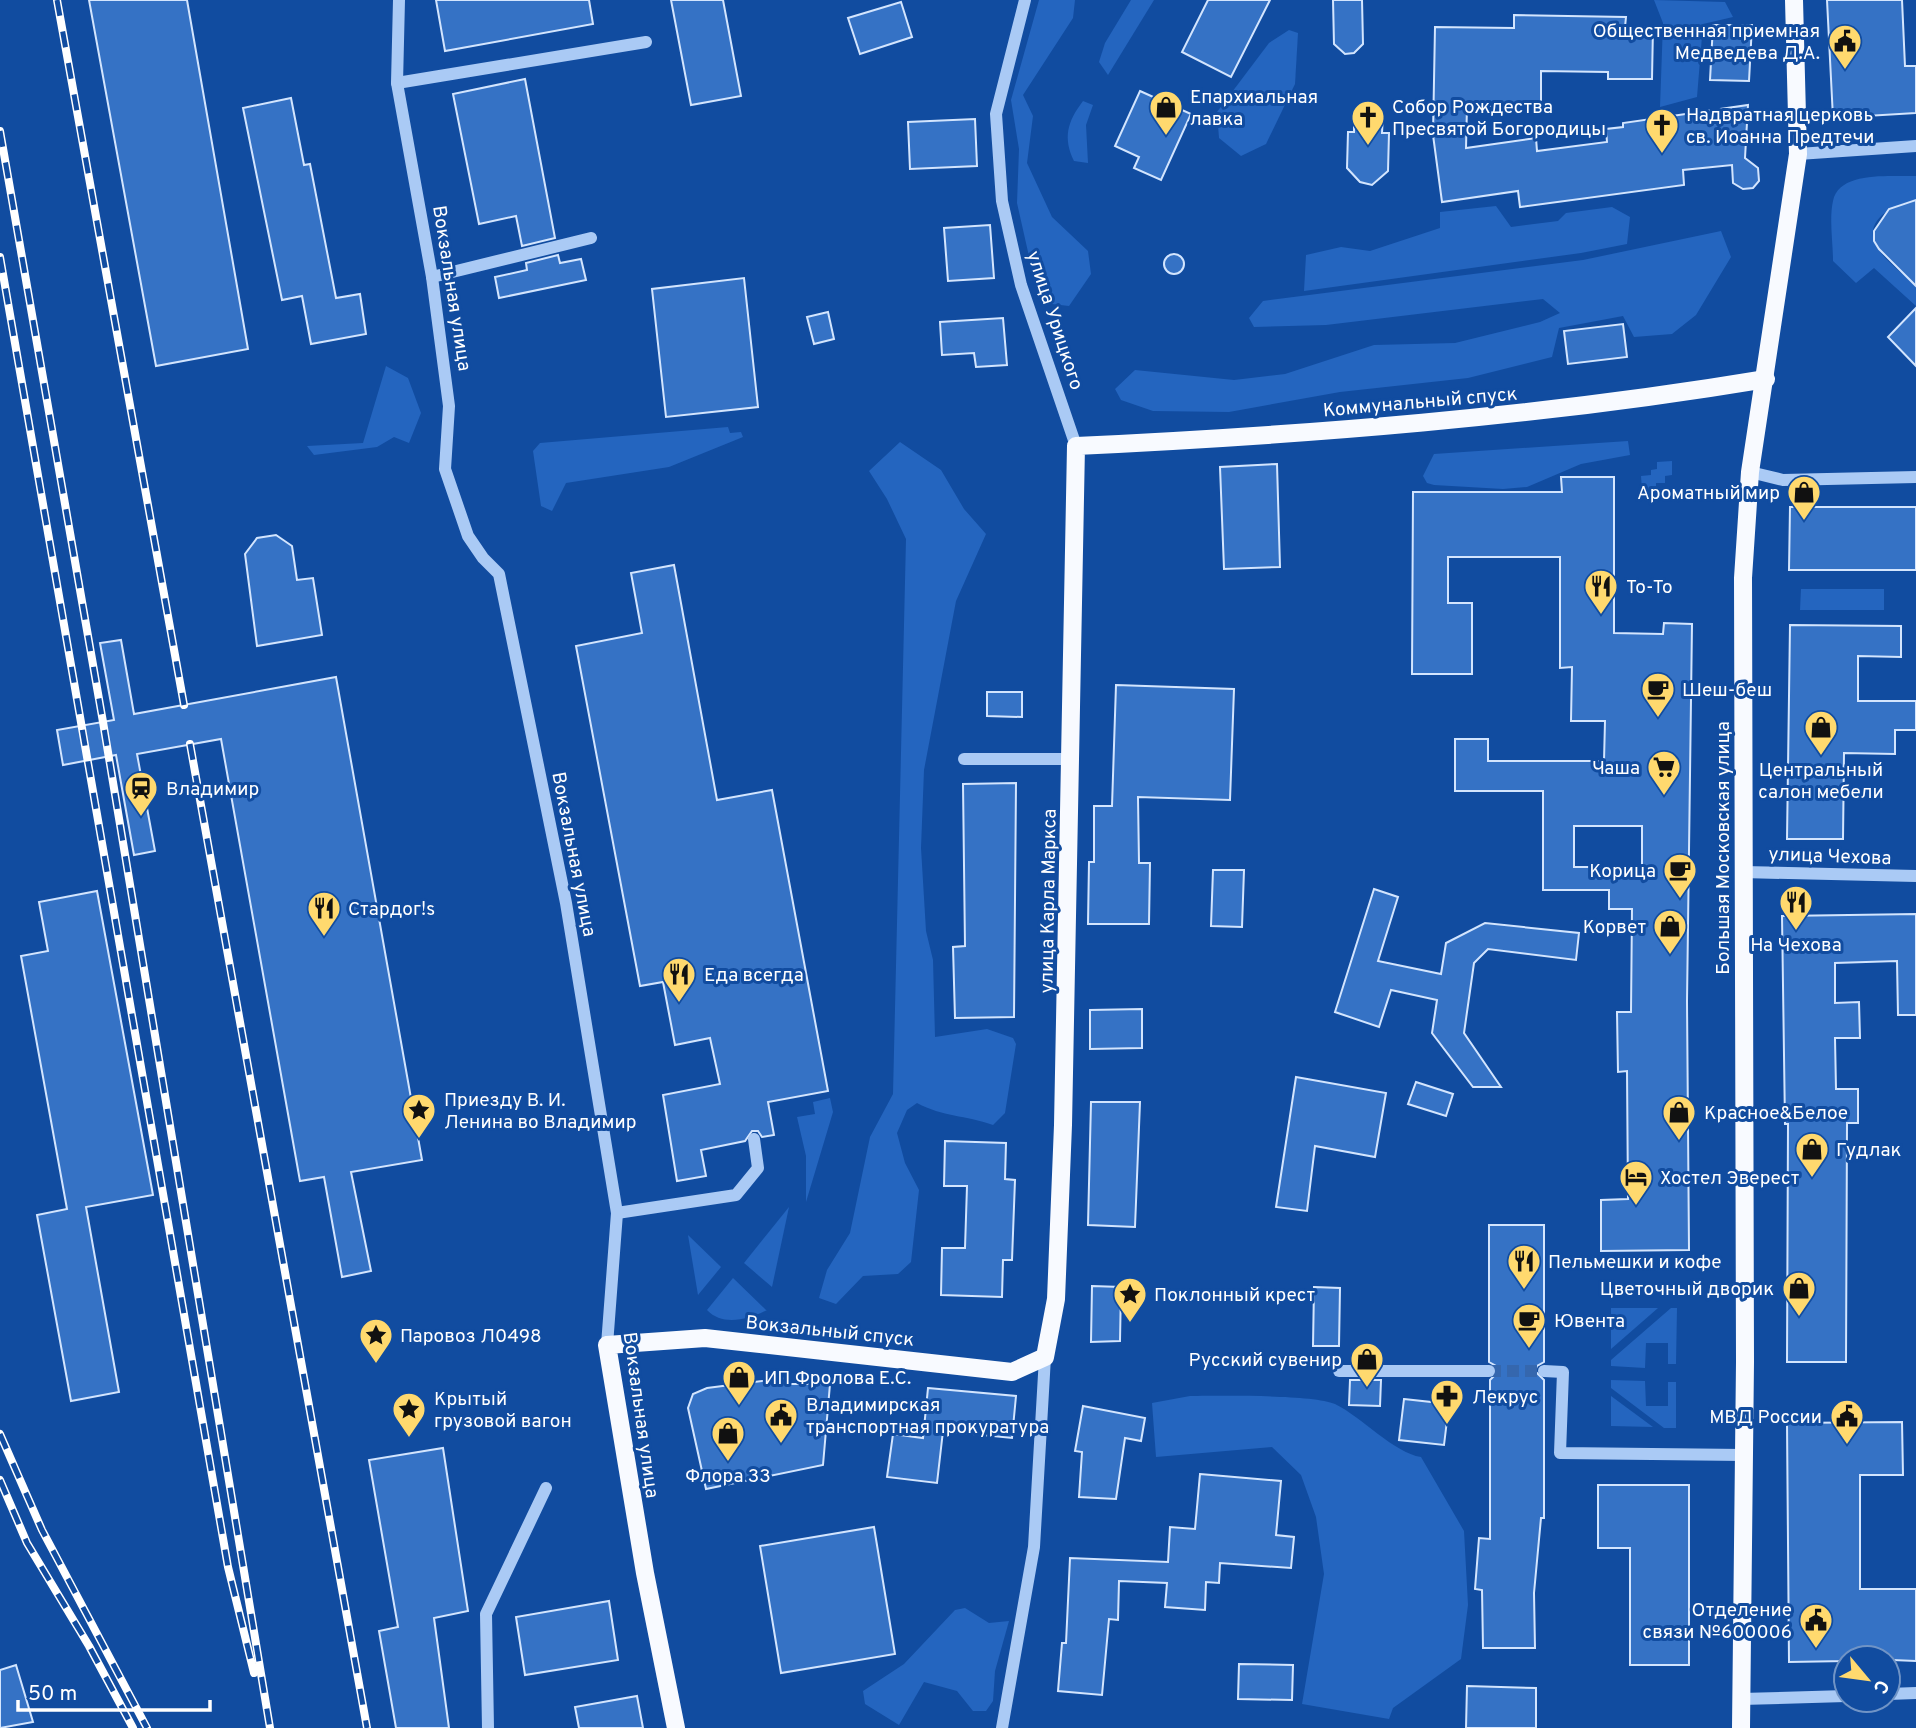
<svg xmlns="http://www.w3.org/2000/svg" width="1916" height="1728" viewBox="0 0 1916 1728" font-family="Overpass,sans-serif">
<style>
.green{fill:#2465bf}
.building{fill:#3572c5;stroke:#d3e5fe;stroke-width:2;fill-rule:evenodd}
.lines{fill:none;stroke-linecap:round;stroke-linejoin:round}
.minor-tunnel{stroke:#3567ae;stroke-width:12;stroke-dasharray:12 6;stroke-linecap:butt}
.minor{stroke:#aacaf5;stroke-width:12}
.major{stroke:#f8faff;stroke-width:18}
.rail-casing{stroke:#fff;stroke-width:8}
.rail{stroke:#114ca0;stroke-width:5;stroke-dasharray:16;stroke-linecap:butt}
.labels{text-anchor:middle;stroke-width:6;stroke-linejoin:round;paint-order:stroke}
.poi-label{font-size:19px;fill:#fff;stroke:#114ca0;text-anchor:start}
.street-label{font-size:19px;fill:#fff;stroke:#114ca0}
</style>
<rect width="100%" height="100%" fill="#114ca0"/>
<g class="green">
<path d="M1039,0H1075L1073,18L1023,95L1033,116L1027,163L1052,217L1088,251L1091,274L1069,306L1052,304L1035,283L1017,203L1019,149L1011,100Z"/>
<path d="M1131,0H1154L1108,75L1099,62L1105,43Z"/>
<path d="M1654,0L1725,2L1733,17L1703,24L1697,97L1660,107L1663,23Z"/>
<path d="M1289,30L1298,33L1295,84L1266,144L1241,156L1219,138L1217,112L1269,43Z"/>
<path d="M1083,101L1093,105L1086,125L1088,163L1074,161C1063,138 1067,122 1083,101Z"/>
<path d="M1916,176V200C1898,203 1866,217 1874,241C1880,258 1904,274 1916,286V306L1874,268L1856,283L1833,261C1833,242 1829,219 1833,201C1839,170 1893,177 1916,176Z"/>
<path d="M1496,206L1511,227L1558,221L1566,213L1612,207L1630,217L1627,244L1581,253L1304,291L1306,255L1341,247L1370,251L1440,228V212Z"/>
<path d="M1721,231L1731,257L1696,315L1672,334L1634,337L1623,316L1559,328L1552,357L1468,378L1340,392L1229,412L1153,411L1121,400L1115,389L1135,370L1234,380L1285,374L1374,345L1455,343L1540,322L1560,313L1543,299L1326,325L1254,327L1249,318L1263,301L1583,260Z"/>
<path d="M386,366L408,378L421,413L409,443L394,437L377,447L314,455L307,446L363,443Z"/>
<path d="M728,427L730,433L741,432L743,437L669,467L566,483L552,511L541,506L533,451L540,443Z"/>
<path d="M1628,441L1630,455L1581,464L1527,487L1503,489L1434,485L1427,483L1423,476L1434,454Z"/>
<path d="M900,442L941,470L964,509L986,534L956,601L924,770L921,848L926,931L933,960L935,1037L987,1029L1013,1038L1016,1044L1005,1113L993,1125C965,1115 943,1117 917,1103L907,1110L897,1133L905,1163L919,1190L911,1262L898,1274L863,1276L836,1304L819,1298L827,1270L850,1233L870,1137L893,1094L906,539L887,499L869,471Z"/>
<path d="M1672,461V475L1665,476V483H1656V490H1642L1641,476L1651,475V470L1657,469V462Z"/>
<path d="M1801,589H1884V610H1800Z"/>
<path d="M830,1098L833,1112L806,1202V1156L797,1117L815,1114L813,1102Z"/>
<path d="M789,1207L772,1287L744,1263Z"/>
<path d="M688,1235L721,1267L698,1295Z"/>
<path d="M733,1278L766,1310H767C749,1319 723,1327 707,1310Z"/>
<path d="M1611,1308H1658L1611,1349Z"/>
<path d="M1671,1308H1677L1676,1364H1668V1343H1646L1645,1368L1611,1366V1360Z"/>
<path d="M1611,1380L1645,1381L1646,1406H1668V1382H1676V1428H1664L1611,1388Z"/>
<path d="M1190,1396C1220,1396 1312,1394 1335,1404C1362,1417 1394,1453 1421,1457L1464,1531L1468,1605L1461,1659L1393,1708L1389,1719L1302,1704L1324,1574L1316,1517L1301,1475L1272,1447L1156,1457L1152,1403Z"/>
<path d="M1611,1396L1653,1427L1611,1426Z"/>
<path d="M965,1608L989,1623L1009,1621L995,1671L993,1701L986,1711H973L957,1691L924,1682L899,1725L865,1704L863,1691L904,1664L955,1610Z"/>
</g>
<g class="building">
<path d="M89,0H187L248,349L156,366Z"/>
<path d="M436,0H589L593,24L445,51Z"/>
<path d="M671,0H723L741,96L691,105Z"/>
<path d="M1208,0H1270L1231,77L1182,52Z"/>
<path d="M1333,0H1362L1363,44L1354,53L1345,54L1334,44Z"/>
<path d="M1827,0H1902L1905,66H1916V113L1833,118Z"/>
<path d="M901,2L912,37L860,54L848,18Z"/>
<path d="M1514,15L1626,17L1625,27H1653L1652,79H1608V72L1541,71V106H1467L1466,148L1536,138L1537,151L1607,142L1606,129L1623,127V123L1748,105L1745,158L1758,168L1759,181L1753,188L1743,189L1733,183L1732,165L1683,170L1684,185L1520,207L1518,191L1442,202L1433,135L1435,27L1514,28Z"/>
<path d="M1713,25H1752L1749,81L1710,80Z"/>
<path d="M525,79L555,238L522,246L516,216L479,224L453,94Z"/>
<path d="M1140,91L1191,114L1161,180L1134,168L1139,157L1115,146Z"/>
<path d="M291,98L304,165L310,164L336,298L360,294L366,334L311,344L302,296L282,300L243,108Z"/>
<path d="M1354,115H1383L1382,133H1389L1388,171L1372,185L1360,182L1347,168L1348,132H1354Z"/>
<path d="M975,119L977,166L910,169L908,122Z"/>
<path d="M1916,200V286L1879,249L1874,241V231L1889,209Z"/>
<path d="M990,225L994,278L948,281L944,228Z"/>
<circle cx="1174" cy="264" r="10"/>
<path d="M558,255L560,263L581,259L586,280L499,298L495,277L527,270L526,263Z"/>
<path d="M744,278L758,407L666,417L652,289Z"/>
<path d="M1916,308V366L1888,337Z"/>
<path d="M828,312L834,339L814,344L807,317Z"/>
<path d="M1003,318L1007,365L976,367L974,353L942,355L940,322Z"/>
<path d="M1623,324L1627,357L1568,364L1564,331Z"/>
<path d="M1277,464L1280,567L1224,569L1220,467Z"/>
<path d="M1561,477H1614V633L1663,634L1664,623L1692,624L1687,1001L1689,1250L1601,1251V1200L1628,1199L1627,1071L1618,1072L1617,1012H1631L1632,909H1609V890H1543V791H1455V739H1488V761H1604L1605,721H1571L1572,667L1560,668V557H1448V603H1472V674H1412L1413,492H1562ZM1574,826H1642V867H1574Z"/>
<path d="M1790,507H1916V570H1789Z"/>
<path d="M276,535L292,546L297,580L313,578L322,635L257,646L245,554L257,538Z"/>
<path d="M674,565L717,800L772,790L828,1091L768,1102L774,1135L762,1137L758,1131H752L745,1141L701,1150L706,1176L677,1181L663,1095L720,1084L710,1038L675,1045L663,982L640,986L576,646L642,633L631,573Z"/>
<path d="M1790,625L1901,626V657L1858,656V701H1916V730H1895V754L1844,753L1843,839H1787Z"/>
<path d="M121,640L134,714L336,677L422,1160L351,1172L371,1271L342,1277L324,1177L300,1181L221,739L137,754L155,851L134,855L116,755L63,765L57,730L114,720L100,643Z"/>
<path d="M1116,685L1234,689L1230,800L1138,797L1139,863H1150L1149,924H1088L1089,862H1094V806H1112Z"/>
<path d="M987,692H1022V717L987,716Z"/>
<path d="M1016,783L1014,1017L955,1018L953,947L965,946L963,784Z"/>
<path d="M1213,870H1244L1242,927L1211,926Z"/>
<path d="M1374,889L1398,897L1378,961L1441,974L1446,943L1485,923L1579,933L1576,960L1488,949L1474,963L1464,1033L1501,1087H1473L1432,1033L1437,1000L1391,990L1379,1027L1335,1012Z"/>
<path d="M97,891L153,1195L86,1207L119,1392L71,1401L37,1215L67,1209L21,956L48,951L39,902Z"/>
<path d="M1916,914V1015H1898L1897,961L1835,963V1003L1859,1002L1860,1038H1835L1836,1089H1858V1123H1847L1846,1362H1787L1788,1124H1785L1782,916Z"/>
<path d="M1142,1009V1048L1090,1049V1010Z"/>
<path d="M1296,1077L1386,1093L1375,1157L1315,1146L1307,1211L1276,1207Z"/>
<path d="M1416,1082L1453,1094L1446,1116L1408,1104Z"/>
<path d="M1091,1102H1140L1135,1227L1088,1225Z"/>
<path d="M945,1141L1006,1143L1005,1179L1015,1180L1012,1260H1003L1002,1297L941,1295L942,1248H965L967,1186H944Z"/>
<path d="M1489,1225H1544V1362L1537,1366L1535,1371L1544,1380V1518H1541L1534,1593L1535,1648H1483L1482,1590L1475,1589L1479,1538L1490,1539V1380L1498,1372L1496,1366L1489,1362Z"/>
<path d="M1092,1286L1121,1287L1120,1341L1091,1342Z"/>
<path d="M1314,1287L1340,1288L1339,1346H1313Z"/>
<path d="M786,1378L788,1384H830L823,1465L706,1489L688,1408L693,1394L707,1388Z"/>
<path d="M1350,1380H1381L1380,1406L1349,1405Z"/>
<path d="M928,1388L1016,1396L1012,1438L943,1431L937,1483L887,1477L893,1434L923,1438Z"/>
<path d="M1404,1399L1449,1404L1444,1445L1399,1440Z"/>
<path d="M1083,1406L1145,1418L1141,1441L1125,1438L1116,1499L1079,1497L1082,1452L1075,1451Z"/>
<path d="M1902,1422L1903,1475H1860V1589H1916V1661L1846,1658V1661L1789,1662L1787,1423Z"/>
<path d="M443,1448L468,1611L434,1618L449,1728H396L379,1631L398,1627L369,1460Z"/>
<path d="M1200,1474L1281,1481L1276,1535L1294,1537L1291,1568L1220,1563L1219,1583L1206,1582L1205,1610L1165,1607L1167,1583L1119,1581L1118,1620L1109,1619L1102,1695L1058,1691L1062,1643H1066L1070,1558L1168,1562L1170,1527L1195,1529Z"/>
<path d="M1598,1485H1689V1665H1630V1548H1598Z"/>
<path d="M874,1527L895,1654L781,1673L760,1546Z"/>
<path d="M609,1601L618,1660L525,1675L516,1617Z"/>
<path d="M1239,1664L1293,1665L1292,1700L1238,1699Z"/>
<path d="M16,1665L33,1722L0,1728V1670Z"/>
<path d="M1467,1686L1536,1688V1728H1466Z"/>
<path d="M637,1696L643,1728H579L575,1707Z"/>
</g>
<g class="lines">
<path class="minor-tunnel" d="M1489,1371H1544"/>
<g class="minor">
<path d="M399,0L397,83L432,277L449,406L445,469L468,536L483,558L499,574L566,903L617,1213L607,1345"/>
<path d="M1025,0L996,114L1002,201L1021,285L1076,446"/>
<path d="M397,83L646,42"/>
<path d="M1798,154L1916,146"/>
<path d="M432,277L591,238"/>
<path d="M1750,472L1783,480L1916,477"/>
<path d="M964,759H1071"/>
<path d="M1742,872L1916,876"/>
<path d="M617,1213L736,1195L758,1168L754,1139"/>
<path d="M1339,1371H1489"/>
<path d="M1544,1371L1563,1372L1560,1453L1744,1455"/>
<path d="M1888,1694L1916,1693"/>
<path d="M1741,1699L1846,1696"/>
<path d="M488,1728L486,1614L546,1488"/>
<path d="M1002,1728L1034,1547L1045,1357"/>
</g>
<g class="major">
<path d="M676,1728L645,1573L607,1345L705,1338L1012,1372L1045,1357L1056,1299L1063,1125L1076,446C1307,435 1538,417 1766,379"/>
<path d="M1741,1728L1745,1362L1743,578L1750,472L1798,154L1794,0"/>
</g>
<defs>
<g id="rail">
<path d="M57,0L184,705"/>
<path d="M0,131L103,722L270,1728"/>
<path d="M0,257L228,1567L254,1673"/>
<path d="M190,744L367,1728"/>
<path d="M0,1434L42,1530L147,1728"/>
<path d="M0,1480L27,1543L89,1646L133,1728"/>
</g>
</defs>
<use href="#rail" class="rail-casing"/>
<use href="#rail" class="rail"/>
</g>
<defs>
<symbol id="civic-pin" viewBox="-11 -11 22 30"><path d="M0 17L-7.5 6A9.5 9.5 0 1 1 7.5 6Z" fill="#ffd96e" stroke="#114ca0"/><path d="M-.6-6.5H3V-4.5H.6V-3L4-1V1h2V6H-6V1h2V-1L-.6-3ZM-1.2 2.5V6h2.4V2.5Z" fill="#111"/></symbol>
<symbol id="shop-pin" viewBox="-11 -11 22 30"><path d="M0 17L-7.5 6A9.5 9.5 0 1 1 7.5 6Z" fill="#ffd96e" stroke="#114ca0"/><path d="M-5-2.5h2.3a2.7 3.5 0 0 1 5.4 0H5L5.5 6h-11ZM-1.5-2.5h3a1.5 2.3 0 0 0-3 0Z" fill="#111"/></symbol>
<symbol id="church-pin" viewBox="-11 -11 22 30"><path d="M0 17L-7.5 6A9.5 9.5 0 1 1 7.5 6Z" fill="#ffd96e" stroke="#114ca0"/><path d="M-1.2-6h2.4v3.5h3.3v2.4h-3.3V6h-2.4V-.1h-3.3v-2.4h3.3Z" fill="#111"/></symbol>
<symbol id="restaurant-pin" viewBox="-11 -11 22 30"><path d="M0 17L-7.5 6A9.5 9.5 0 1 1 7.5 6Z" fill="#ffd96e" stroke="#114ca0"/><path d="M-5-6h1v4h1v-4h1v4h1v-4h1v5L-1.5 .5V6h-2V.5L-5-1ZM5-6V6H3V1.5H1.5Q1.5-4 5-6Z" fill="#111"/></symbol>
<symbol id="cafe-pin" viewBox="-11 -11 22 30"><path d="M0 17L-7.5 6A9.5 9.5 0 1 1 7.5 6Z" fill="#ffd96e" stroke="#114ca0"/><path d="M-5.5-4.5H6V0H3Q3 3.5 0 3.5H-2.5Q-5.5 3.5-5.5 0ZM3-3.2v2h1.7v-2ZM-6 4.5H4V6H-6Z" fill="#111"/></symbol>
<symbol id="supermarket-pin" viewBox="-11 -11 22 30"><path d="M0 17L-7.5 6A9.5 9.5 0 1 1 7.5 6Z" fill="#ffd96e" stroke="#114ca0"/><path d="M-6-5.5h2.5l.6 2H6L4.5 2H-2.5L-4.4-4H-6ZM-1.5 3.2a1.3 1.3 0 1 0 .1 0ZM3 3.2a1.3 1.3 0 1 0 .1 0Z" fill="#111"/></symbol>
<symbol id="station-pin" viewBox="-11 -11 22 30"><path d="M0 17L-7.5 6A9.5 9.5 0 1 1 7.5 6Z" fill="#ffd96e" stroke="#114ca0"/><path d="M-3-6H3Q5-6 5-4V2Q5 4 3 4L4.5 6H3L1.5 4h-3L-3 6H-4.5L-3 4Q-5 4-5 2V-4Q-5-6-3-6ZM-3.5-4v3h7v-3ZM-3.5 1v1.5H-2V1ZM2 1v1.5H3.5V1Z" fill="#111"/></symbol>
<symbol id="sight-pin" viewBox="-11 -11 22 30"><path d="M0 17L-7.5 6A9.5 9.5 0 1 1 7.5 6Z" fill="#ffd96e" stroke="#114ca0"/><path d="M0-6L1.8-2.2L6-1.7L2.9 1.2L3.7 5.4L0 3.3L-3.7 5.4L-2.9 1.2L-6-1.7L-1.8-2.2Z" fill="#111"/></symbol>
<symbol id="hotel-pin" viewBox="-11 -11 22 30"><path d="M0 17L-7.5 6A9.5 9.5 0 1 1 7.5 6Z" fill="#ffd96e" stroke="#114ca0"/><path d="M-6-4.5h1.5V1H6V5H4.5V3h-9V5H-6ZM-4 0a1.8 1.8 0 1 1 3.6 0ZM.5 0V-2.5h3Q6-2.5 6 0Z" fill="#111"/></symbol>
<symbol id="pharmacy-pin" viewBox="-11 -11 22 30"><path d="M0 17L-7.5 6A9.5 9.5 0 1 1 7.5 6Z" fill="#ffd96e" stroke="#114ca0"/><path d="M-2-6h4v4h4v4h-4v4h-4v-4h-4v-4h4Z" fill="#111"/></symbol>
</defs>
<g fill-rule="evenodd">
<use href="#civic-pin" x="1826" y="22" width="38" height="52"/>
<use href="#shop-pin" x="1147" y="88" width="38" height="52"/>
<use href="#church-pin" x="1349" y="98" width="38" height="52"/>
<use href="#church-pin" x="1643" y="106" width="38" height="52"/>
<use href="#shop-pin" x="1785" y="473" width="38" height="52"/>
<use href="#restaurant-pin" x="1582" y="567" width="38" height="52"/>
<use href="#cafe-pin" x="1639" y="670" width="38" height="52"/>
<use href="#shop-pin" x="1802" y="708" width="38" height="52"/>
<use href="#supermarket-pin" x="1645" y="748" width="38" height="52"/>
<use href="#station-pin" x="122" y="769" width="38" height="52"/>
<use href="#cafe-pin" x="1661" y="851" width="38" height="52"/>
<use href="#restaurant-pin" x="1777" y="883" width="38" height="52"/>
<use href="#restaurant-pin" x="305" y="889" width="38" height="52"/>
<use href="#shop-pin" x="1651" y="907" width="38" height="52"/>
<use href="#restaurant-pin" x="660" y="955" width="38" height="52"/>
<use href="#sight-pin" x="400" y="1091" width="38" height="52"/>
<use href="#shop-pin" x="1660" y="1093" width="38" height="52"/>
<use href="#shop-pin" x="1793" y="1130" width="38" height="52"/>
<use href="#hotel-pin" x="1617" y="1158" width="38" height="52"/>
<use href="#restaurant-pin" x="1505" y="1242" width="38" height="52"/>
<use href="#shop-pin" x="1780" y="1269" width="38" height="52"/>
<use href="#sight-pin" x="1111" y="1275" width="38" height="52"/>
<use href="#cafe-pin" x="1510" y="1301" width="38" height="52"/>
<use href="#sight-pin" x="357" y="1316" width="38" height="52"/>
<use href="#shop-pin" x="1348" y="1340" width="38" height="52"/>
<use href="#shop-pin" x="720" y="1358" width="38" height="52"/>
<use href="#pharmacy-pin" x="1428" y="1377" width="38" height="52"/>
<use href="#sight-pin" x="390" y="1390" width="38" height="52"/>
<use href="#civic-pin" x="762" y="1396" width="38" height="52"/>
<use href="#civic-pin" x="1828" y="1397" width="38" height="52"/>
<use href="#shop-pin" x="709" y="1414" width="38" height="52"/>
<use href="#civic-pin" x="1797" y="1601" width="38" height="52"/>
</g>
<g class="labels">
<g class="poi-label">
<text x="1820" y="37" text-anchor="end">Общественная приемная<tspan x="1820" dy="22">Медведева Д.А.</tspan></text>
<text x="1190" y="103">Епархиальная<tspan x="1190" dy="22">лавка</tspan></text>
<text x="1392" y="113">Собор Рождества<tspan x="1392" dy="22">Пресвятой Богородицы</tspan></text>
<text x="1686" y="121">Надвратная церковь<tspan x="1686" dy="22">св. Иоанна Предтечи</tspan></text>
<text x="1780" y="499" text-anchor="end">Ароматный мир</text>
<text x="1626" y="593">То-То</text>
<text x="1682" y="696">Шеш-беш</text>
<text x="1640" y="774" text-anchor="end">Чаша</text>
<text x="1821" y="776" text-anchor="middle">Центральный<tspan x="1821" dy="22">салон мебели</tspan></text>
<text x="166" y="795">Владимир</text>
<text x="1656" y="877" text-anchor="end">Корица</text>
<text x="348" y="915">Стардог!s</text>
<text x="1646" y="933" text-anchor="end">Корвет</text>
<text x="1796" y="951" text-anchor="middle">На Чехова</text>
<text x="704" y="981">Еда всегда</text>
<text x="444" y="1106">Приезду В. И.<tspan x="444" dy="22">Ленина во Владимир</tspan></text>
<text x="1704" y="1119">Красное&amp;Белое</text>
<text x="1836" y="1156">Гудлак</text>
<text x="1660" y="1184">Хостел Эверест</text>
<text x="1548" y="1268">Пельмешки и кофе</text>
<text x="1774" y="1295" text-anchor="end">Цветочный дворик</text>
<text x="1154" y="1301">Поклонный крест</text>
<text x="1554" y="1327">Ювента</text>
<text x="400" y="1342">Паровоз Л0498</text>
<text x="1342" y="1366" text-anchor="end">Русский сувенир</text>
<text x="764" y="1384">ИП Фролова Е.С.</text>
<text x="1472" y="1403">Лекрус</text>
<text x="434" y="1405">Крытый<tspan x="434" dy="22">грузовой вагон</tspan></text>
<text x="806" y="1411">Владимирская<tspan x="806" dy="22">транспортная прокуратура</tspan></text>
<text x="1822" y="1423" text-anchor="end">МВД России</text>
<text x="728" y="1482" text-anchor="middle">Флора 33</text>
<text x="1792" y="1616" text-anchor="end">Отделение<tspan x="1792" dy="22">связи №600006</tspan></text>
</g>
<g class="street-label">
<text transform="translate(453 288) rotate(81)" y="7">Вокзальная улица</text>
<text transform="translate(1056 320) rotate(72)" y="7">улица Урицкого</text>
<text transform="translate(1420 401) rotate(-5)" y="7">Коммунальный спуск</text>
<text transform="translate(1722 848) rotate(-90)" y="7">Большая Московская улица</text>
<text transform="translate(575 854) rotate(79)" y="7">Вокзальная улица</text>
<text transform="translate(1830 855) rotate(2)" y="7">улица Чехова</text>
<text transform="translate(1047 901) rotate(-89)" y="7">улица Карла Маркса</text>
<text transform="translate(830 1330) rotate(6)" y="7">Вокзальный спуск</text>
<text transform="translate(642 1415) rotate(82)" y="7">Вокзальная улица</text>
</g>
</g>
<g transform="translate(1867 1679) rotate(119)"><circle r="33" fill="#114ca0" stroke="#7094c6" stroke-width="2"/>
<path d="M0-5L12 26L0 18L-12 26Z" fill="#ffd96e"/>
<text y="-10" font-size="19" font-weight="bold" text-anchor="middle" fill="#ffffff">С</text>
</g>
<path d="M18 1700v10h192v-10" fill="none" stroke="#ffffff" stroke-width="3.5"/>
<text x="28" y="1700" font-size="21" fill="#ffffff" stroke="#114ca0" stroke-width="5" paint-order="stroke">50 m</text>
</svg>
